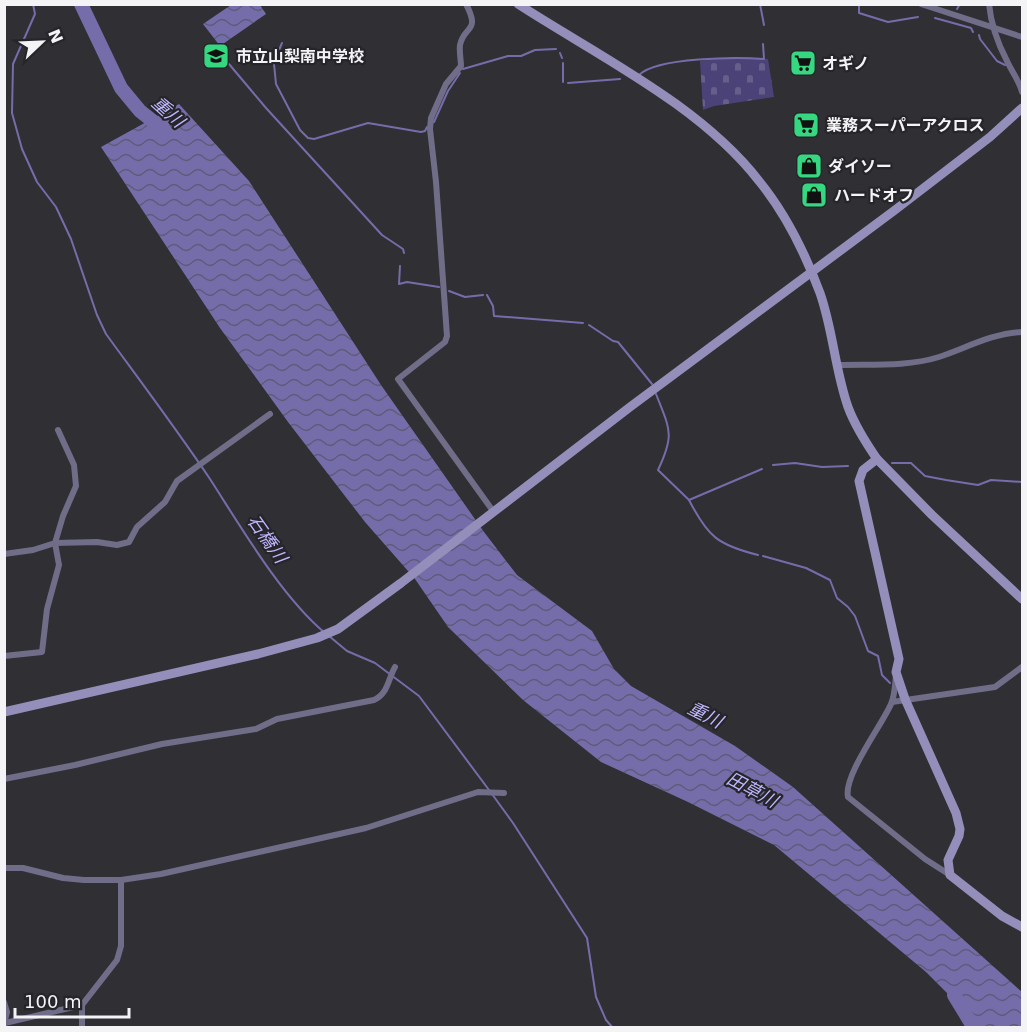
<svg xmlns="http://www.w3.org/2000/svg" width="1027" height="1032" viewBox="0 0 1027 1032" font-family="'DejaVu Sans','Noto Sans JP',sans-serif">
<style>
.cemetery{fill:url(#cemetery-stones)}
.water{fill:url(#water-waves)}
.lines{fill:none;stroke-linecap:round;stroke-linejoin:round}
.stream{stroke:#756daa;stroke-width:2}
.river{stroke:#756daa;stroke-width:14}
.street{stroke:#706d88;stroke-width:6}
.secondary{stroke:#948fba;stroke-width:9}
.labels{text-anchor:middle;stroke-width:4.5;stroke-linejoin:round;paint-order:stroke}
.poi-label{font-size:16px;font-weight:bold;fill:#f4f4f7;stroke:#25252a;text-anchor:start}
.water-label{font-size:18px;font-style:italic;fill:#bfb7fd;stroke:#25252a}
</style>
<defs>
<pattern id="cemetery-stones" width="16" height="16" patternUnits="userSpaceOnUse" patternTransform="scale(1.5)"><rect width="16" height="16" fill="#4b4377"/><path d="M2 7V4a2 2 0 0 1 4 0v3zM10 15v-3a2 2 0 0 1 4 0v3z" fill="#665f8b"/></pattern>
<pattern id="water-waves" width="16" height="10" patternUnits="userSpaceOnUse" patternTransform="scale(1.5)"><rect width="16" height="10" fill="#756daa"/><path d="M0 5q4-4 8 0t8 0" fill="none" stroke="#5f5b7a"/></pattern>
</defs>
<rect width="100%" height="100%" fill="#2f2f34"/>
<path class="cemetery" d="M734,57L768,59L774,97L714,106L703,110L700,61Z"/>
<g class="water">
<path d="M231,5H260L266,14L220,46L203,24Z"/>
<path d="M179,104L249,181L381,385L484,532L517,575L592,631L614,669L631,686L735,746L793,787L1022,992V1027H978V1024L926,972L774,845L688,802L601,762L523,700L448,627L415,579L365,522L288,422L220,328L101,147Z"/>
</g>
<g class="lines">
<g class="stream">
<path d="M33,4L35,14L13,64L12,113L22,149L37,182L56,207L71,239L97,315L106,334C141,382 177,430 210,479C241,527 281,596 325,633"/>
<path d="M760,4L764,25"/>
<path d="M859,4V13L888,22L918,17"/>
<path d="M957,9L960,4"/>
<path d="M935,18L971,28L973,32"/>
<path d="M979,35L980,39L997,61L1005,65"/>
<path d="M560,53L562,58"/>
<path d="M277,55L282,43"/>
<path d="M563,63V82"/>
<path d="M229,64L266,108L382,235L403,249L404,253"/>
<path d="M274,64L276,84L300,130L308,138L314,139L368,123L421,132L425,131L427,127"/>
<path d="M463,69L508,56H521L535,50L556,49"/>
<path d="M639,75C657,57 738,57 764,59L763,44"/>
<path d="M568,83L620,79"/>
<path d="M434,122L448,91L460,73"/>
<path d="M400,266L399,284L407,282L439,287"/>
<path d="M449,291L465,297L483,295"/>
<path d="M487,295L493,306L494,316L583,323"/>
<path d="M589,325L613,341L618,342L652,384"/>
<path d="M656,394C670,430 675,434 658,470L689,500L762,469"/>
<path d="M892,463H911L925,476L946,480L978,485L991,480L1022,482"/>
<path d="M773,465L795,463L822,467L848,466"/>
<path d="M689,500C708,537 718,545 758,555"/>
<path d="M763,556L806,568L830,580L837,598L848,607L855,616L868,651L878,656L882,675L890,683"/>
<path d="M329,636L347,651L375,663L419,696L489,790"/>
<path d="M492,794L513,823L587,938L596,997L606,1020L613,1028"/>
</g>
<g class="river">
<path d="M81,4L121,88L140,111L164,130"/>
<path d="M954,995L974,1028"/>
</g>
<g class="street">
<path d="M466,4C481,33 464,25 460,45C459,51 461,60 461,66L446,84L431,118L430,129L436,182L447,336L445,342L398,379L493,511"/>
<path d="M921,4L1022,37"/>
<path d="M989,4C991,25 997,42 1007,61C1012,72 1019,80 1022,92"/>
<path d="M838,365C871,364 907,367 939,357C966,348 993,333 1022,332"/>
<path d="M4,554L33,550L55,543L97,542L117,545L129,542L137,527L165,502L177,481L270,414"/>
<path d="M4,656L42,652L47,609L59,565L55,543L63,516L76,486L74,465L58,430"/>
<path d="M896,675C895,684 895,695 891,704C882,725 843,776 848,797L925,859L950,875"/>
<path d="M892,702L995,687L1022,667"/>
<path d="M4,779L75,765L162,744L256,729L277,719L374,700C388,694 388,679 395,667"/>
<path d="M4,868H23L63,878L84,880H121L161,874L366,828L478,792L504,793"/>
<path d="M4,1002L7,1012L4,1024"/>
<path d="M5,1023L82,1005"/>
<path d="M82,1028V1005L117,960L121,946V880"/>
</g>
<g class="secondary">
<path d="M518,4C598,56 700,105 759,181C786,214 805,253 820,293C833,330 835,370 848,407C855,426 866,443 877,459L863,470L859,481L899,659L896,672L905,699L956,813L960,829L959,836L948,860L950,875L1002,916L1022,927"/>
<path d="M877,459L932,515L1022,599"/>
<path d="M4,712L258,654L317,638L338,629L401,583L630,407L895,210L990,137L1022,108"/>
</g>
</g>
<defs>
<symbol id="school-square" viewBox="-11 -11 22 22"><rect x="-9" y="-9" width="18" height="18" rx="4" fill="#35d881" stroke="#25252a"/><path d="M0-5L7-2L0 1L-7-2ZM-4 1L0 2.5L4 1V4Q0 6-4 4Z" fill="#111"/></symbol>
<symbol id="supermarket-square" viewBox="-11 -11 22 22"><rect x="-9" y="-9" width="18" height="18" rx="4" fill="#35d881" stroke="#25252a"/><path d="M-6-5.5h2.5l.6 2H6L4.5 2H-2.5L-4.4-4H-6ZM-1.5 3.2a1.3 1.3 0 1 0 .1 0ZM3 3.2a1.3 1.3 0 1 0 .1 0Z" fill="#111"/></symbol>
<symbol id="shop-square" viewBox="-11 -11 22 22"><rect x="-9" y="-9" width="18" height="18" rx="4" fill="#35d881" stroke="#25252a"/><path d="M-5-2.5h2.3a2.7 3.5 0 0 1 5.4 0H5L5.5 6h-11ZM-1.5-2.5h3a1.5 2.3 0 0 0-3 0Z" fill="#111"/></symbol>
</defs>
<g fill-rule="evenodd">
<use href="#school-square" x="201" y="41" width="30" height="30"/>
<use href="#supermarket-square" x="788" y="48" width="30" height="30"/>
<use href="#supermarket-square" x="791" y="110" width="30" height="30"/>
<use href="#shop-square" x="794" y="151" width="30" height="30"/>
<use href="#shop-square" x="799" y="180" width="30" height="30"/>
</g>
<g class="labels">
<g class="poi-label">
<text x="236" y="62">市立山梨南中学校</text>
<text x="822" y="69">オギノ</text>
<text x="826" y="131">業務スーパーアクロス</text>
<text x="828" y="172">ダイソー</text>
<text x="834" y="201">ハードオフ</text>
</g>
<g class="water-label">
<text transform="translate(168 112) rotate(42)" y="6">重川</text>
<text transform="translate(267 539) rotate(55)" y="6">石橋川</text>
<text transform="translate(705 715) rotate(27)" y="6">重川</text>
<text transform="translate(752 790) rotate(28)" y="6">田草川</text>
</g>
</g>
<rect width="1027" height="1032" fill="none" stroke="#f4f4f7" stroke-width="12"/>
<g transform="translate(42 42) rotate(67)" stroke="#25252a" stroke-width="4.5" paint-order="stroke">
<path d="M0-4.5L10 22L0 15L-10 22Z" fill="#f4f4f7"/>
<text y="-9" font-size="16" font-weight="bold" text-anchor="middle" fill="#f4f4f7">N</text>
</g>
<path d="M15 1008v9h114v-9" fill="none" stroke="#f4f4f7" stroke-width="3"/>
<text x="24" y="1008" font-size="18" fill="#f4f4f7" stroke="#25252a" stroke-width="4.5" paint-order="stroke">100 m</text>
</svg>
